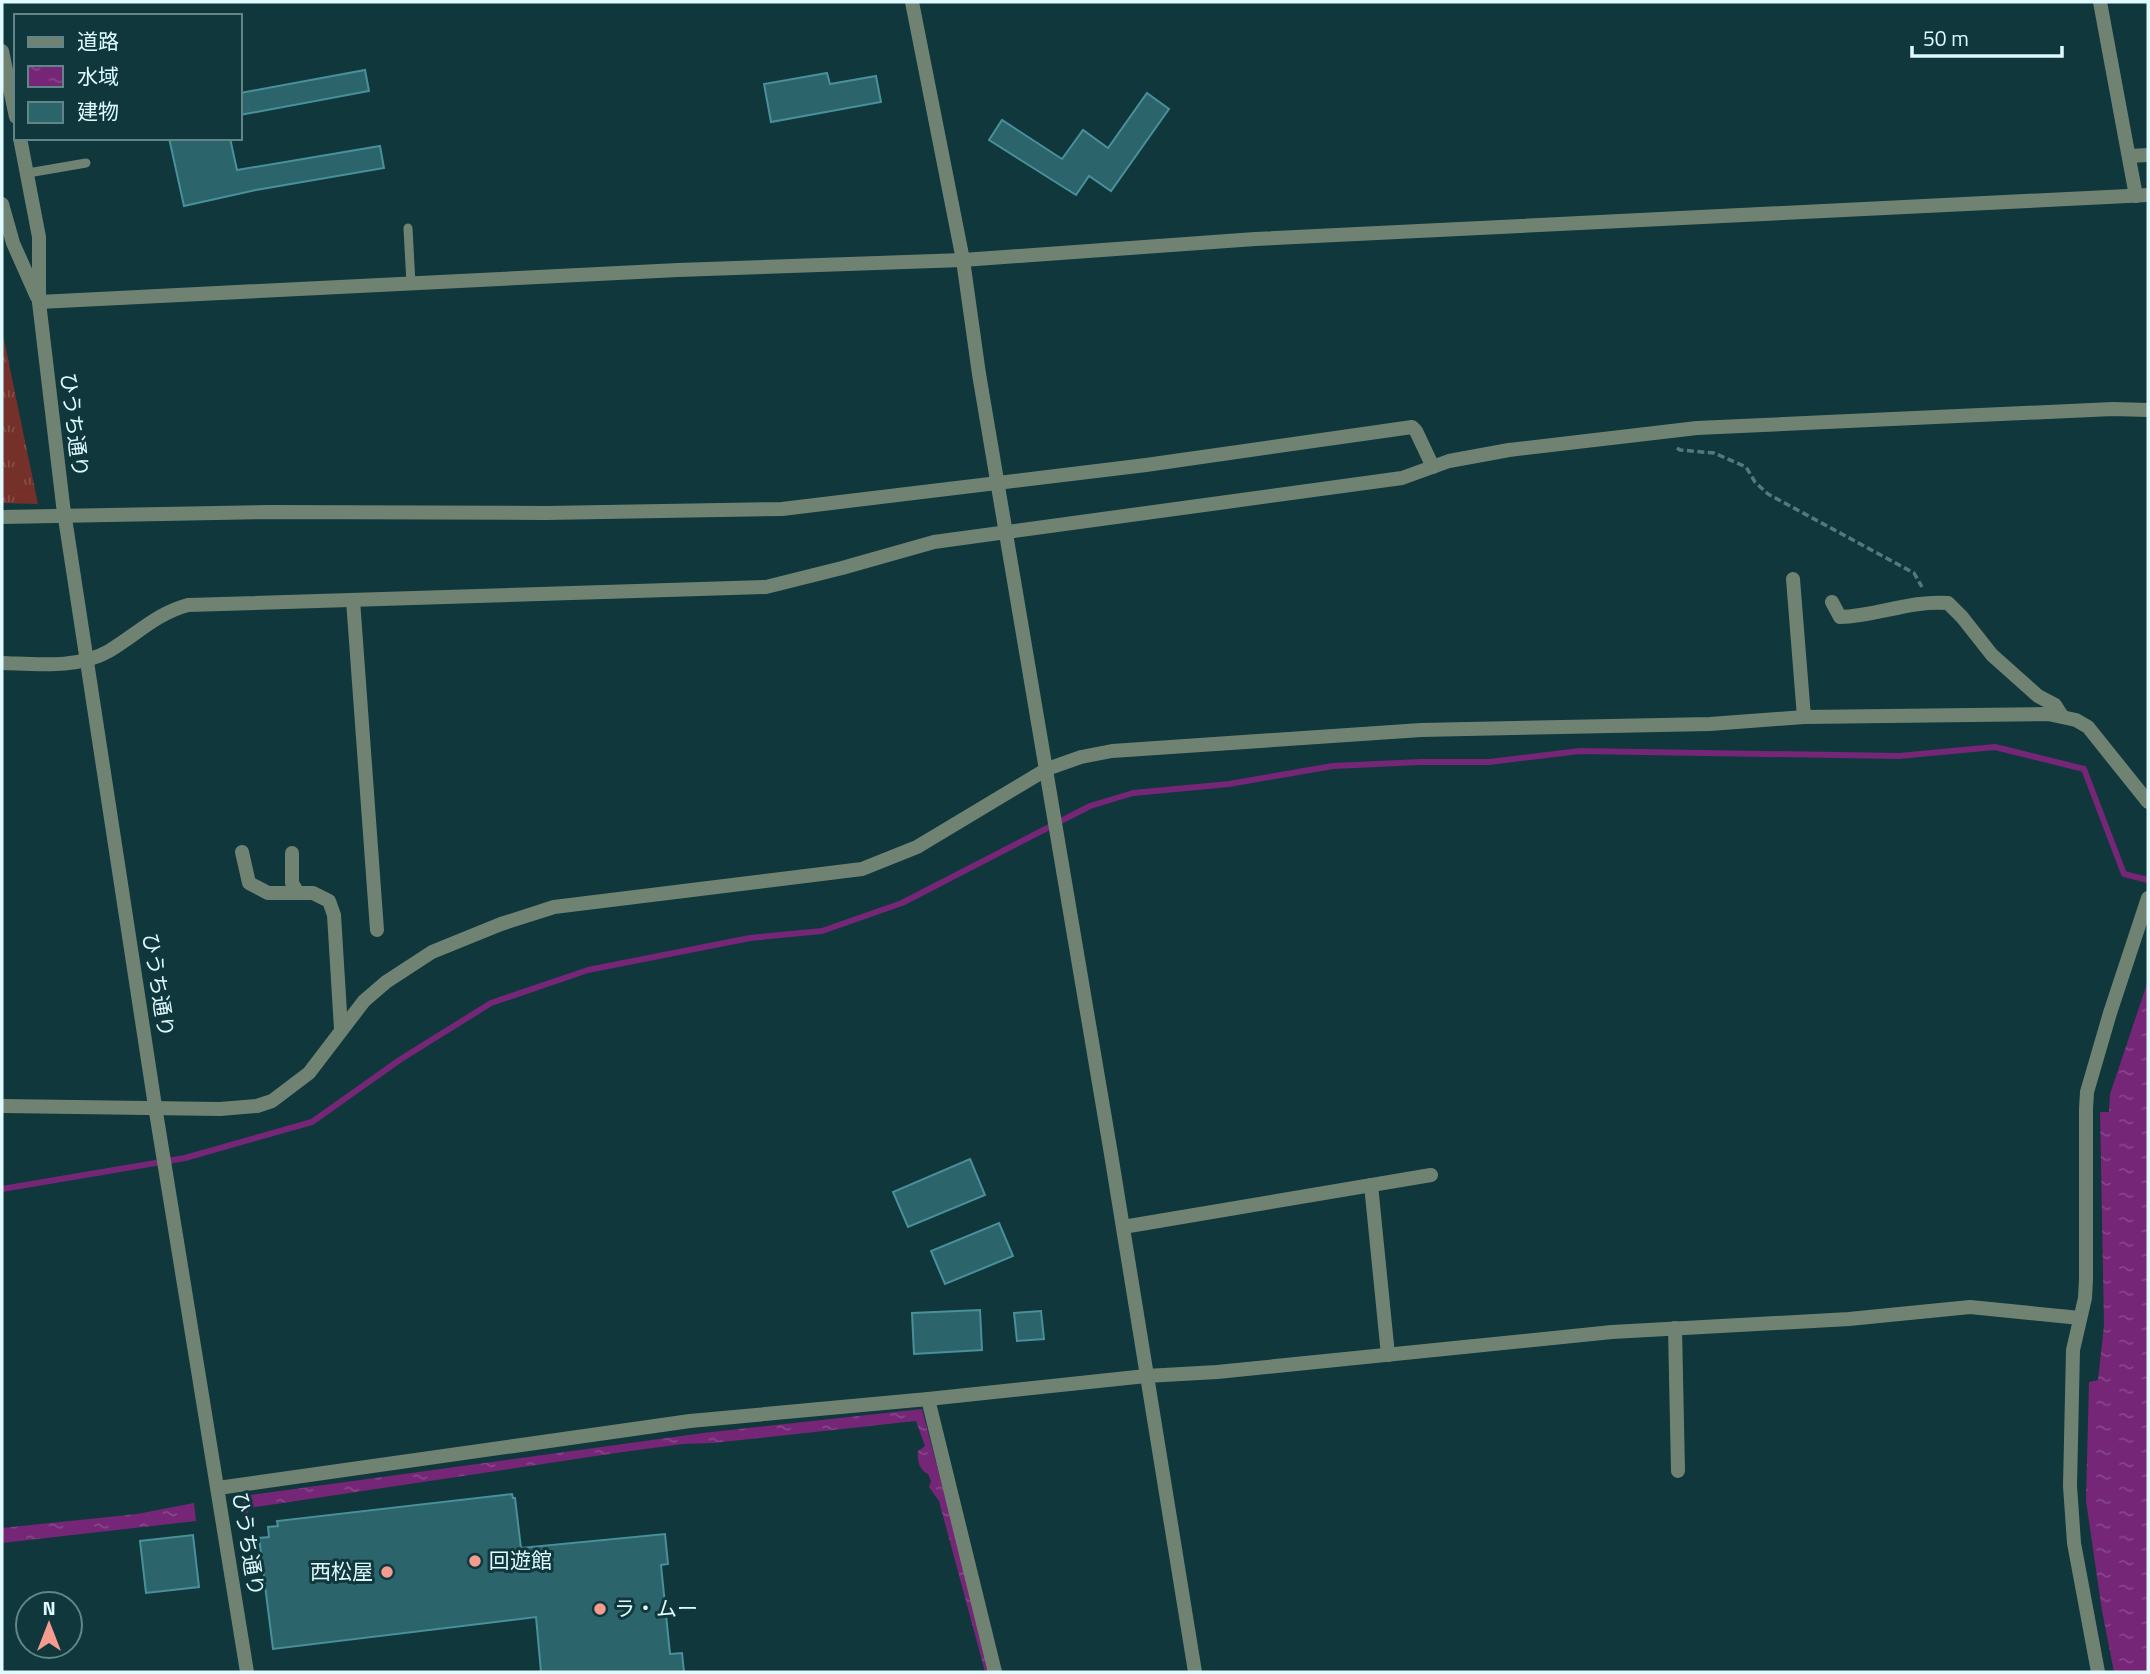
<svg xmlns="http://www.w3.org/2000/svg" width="2150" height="1674" viewBox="0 0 2150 1674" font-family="'Titillium Web','Noto Sans JP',sans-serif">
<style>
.park{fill:url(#park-tufts)}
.water{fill:url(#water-ripples)}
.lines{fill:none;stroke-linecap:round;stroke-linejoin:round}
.stream{stroke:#752676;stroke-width:6}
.building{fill:#2c646b;stroke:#49909b;stroke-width:2}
.path{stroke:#54787d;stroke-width:3.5;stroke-dasharray:7 3.5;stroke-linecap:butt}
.service{stroke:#708372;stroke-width:9}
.minor{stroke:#708372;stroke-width:14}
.tertiary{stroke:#708372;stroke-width:14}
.poi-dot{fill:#f59c91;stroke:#0f373c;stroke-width:2.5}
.labels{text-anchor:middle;stroke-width:6;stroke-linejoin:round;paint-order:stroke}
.street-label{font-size:21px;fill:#dffbff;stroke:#0f373c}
.poi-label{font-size:21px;fill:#dffbff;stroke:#0f373c;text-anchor:start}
</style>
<defs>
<pattern id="park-tufts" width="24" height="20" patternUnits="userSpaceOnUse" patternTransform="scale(1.75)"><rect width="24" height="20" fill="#743029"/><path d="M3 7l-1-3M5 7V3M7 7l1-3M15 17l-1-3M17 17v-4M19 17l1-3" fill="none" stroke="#874f49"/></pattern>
<pattern id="water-ripples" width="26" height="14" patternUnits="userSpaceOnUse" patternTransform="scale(1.75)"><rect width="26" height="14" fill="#752676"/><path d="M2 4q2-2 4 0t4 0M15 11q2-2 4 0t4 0" fill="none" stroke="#88468b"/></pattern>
</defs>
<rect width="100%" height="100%" fill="#0f373c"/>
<path class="park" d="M2,330L38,504L2,503Z"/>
<g class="water">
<path d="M2148,981V1672H2114L2102,1611L2086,1501L2089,1382L2098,1380L2104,1325L2100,1112H2109L2110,1094Z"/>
<path d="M922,1409L991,1672H985L939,1501L929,1487L931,1481L928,1474C919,1469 917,1461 918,1451L925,1446L916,1421L713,1443L683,1444L616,1453L249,1508L248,1513L245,1515L243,1496L703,1433Z"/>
<path d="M194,1503L196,1521L2,1543V1528L137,1514Z"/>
</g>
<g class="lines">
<path class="stream" d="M2,1189L185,1158L312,1122L401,1059L491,1003L588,970L750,938L822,931L902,903L1090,806L1133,793L1229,784L1333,766L1421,762H1489L1580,751L1899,756L1995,747L2084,769L2124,874L2148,880"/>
</g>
<g class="building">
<path d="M365,70L369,91L240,115V93Z"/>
<path d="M827,73L830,84L876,76L881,102L771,122L764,84Z"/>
<path d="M1147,93L1169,109L1111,191L1089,176L1076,195L989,140L1002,120L1062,159L1083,130L1108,148Z"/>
<path d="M169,138H230L237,170L380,146L384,168L256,190L184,206Z"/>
<path d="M970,1159L985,1195L908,1227L893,1192Z"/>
<path d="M999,1223L1013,1256L945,1284L931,1251Z"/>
<path d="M980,1310L982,1350L914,1354L912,1313Z"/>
<path d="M1041,1311L1044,1339L1017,1341L1014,1313Z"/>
<path d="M512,1494L513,1498H515L521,1548L665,1534L668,1564L661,1565L670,1654L682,1653L684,1672H541L536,1617L273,1649L259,1538L269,1537L268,1527L278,1526L277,1521Z"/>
<path d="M193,1535L199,1587L146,1593L140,1541Z"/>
</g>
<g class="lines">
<path class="path" d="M1677,448L1680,450L1714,453L1746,467L1755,482L1768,494L1914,573L1922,587"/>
<g class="service">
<path d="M28,173L86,163"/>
<path d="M408,228L411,284"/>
</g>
<g class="minor">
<path d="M2129,156L2148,155"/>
<path d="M2,517L269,512L546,513L782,509L1146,465L1412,427L1416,431L1433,467"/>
<path d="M1793,579L1804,717"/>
<path d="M353,600L377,930"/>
<path d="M1832,602L1840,617C1877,616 1910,600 1948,603L1962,617L1992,655L2038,696L2055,705L2062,716"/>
<path d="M2,663C36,664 78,669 109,651C136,635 157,613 188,605L766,587L842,568L934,542L1402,478L1449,461L1509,450L1697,428L2113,409L2148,410"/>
<path d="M242,852L249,883L268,893H313L329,901L334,915L341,1029"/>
<path d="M292,853V883L298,893"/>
<path d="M2,1106L220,1109L257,1106L272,1101L309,1073L364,1001L386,982L432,952L501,924L554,907L862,869L917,847L1047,769L1081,757L1112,751L1421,730L1710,724L1804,717L2048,714L2076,720L2088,727L2148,802"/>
<path d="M1371,1185L1388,1355"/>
<path d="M1123,1227L1431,1175"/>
<path d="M1675,1328L1678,1471"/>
<path d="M928,1399L995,1672"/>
<path d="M218,1488L690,1421L928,1399L1146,1376L1217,1372L1612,1332L1849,1319L1970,1307L2080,1318"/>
<path d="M2098,1672L2074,1543L2070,1486L2073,1350L2085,1298L2086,1279V1109L2087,1092L2110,1013L2148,898"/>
</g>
<g class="tertiary">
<path d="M912,2L963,260L979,374L1111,1154L1195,1672"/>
<path d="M2100,2L2136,196"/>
<path d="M2,51L16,117"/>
<path d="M20,138L39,237V302L63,505L155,1106L247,1672"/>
<path d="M2,204L13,243L37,297"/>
<path d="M39,302L678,270L963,260L1255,239L2148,195"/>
</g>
</g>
<g class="poi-dot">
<circle cx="475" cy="1561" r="7"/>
<circle cx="387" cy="1572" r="7"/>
<circle cx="600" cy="1609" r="7"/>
</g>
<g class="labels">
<g class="street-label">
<text transform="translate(74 425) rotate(83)" y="7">ひうち通り</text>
<text transform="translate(158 985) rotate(81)" y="7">ひうち通り</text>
<text transform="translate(248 1544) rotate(81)" y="7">ひうち通り</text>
</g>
<g class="poi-label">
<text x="489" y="1568">回遊館</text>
<text x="373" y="1579" text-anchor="end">西松屋</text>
<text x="614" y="1616">ラ・ムー</text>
</g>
</g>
<rect width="2150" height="1674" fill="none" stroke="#dffbff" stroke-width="7"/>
<rect x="14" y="14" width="228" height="126" fill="#0f373c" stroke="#62858a" stroke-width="2"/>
<rect x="28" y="37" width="35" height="10" fill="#708372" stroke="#62858a" stroke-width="2"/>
<text x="77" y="49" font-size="21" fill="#dffbff">道路</text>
<rect x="28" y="66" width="35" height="21" fill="url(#water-ripples)" stroke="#62858a" stroke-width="2"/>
<text x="77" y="84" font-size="21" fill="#dffbff">水域</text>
<rect x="28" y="102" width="35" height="21" fill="#2c646b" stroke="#62858a" stroke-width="2"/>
<text x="77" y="119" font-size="21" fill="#dffbff">建物</text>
<g transform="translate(49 1625)"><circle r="33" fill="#0f373c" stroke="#62858a" stroke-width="2"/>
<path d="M0-5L12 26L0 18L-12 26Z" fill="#f59c91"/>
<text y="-10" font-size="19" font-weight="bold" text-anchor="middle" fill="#dffbff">N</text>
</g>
<path d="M1912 46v10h150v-10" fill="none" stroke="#dffbff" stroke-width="3.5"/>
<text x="1923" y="46" font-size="21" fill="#dffbff" stroke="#0f373c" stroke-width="5" paint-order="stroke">50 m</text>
</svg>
